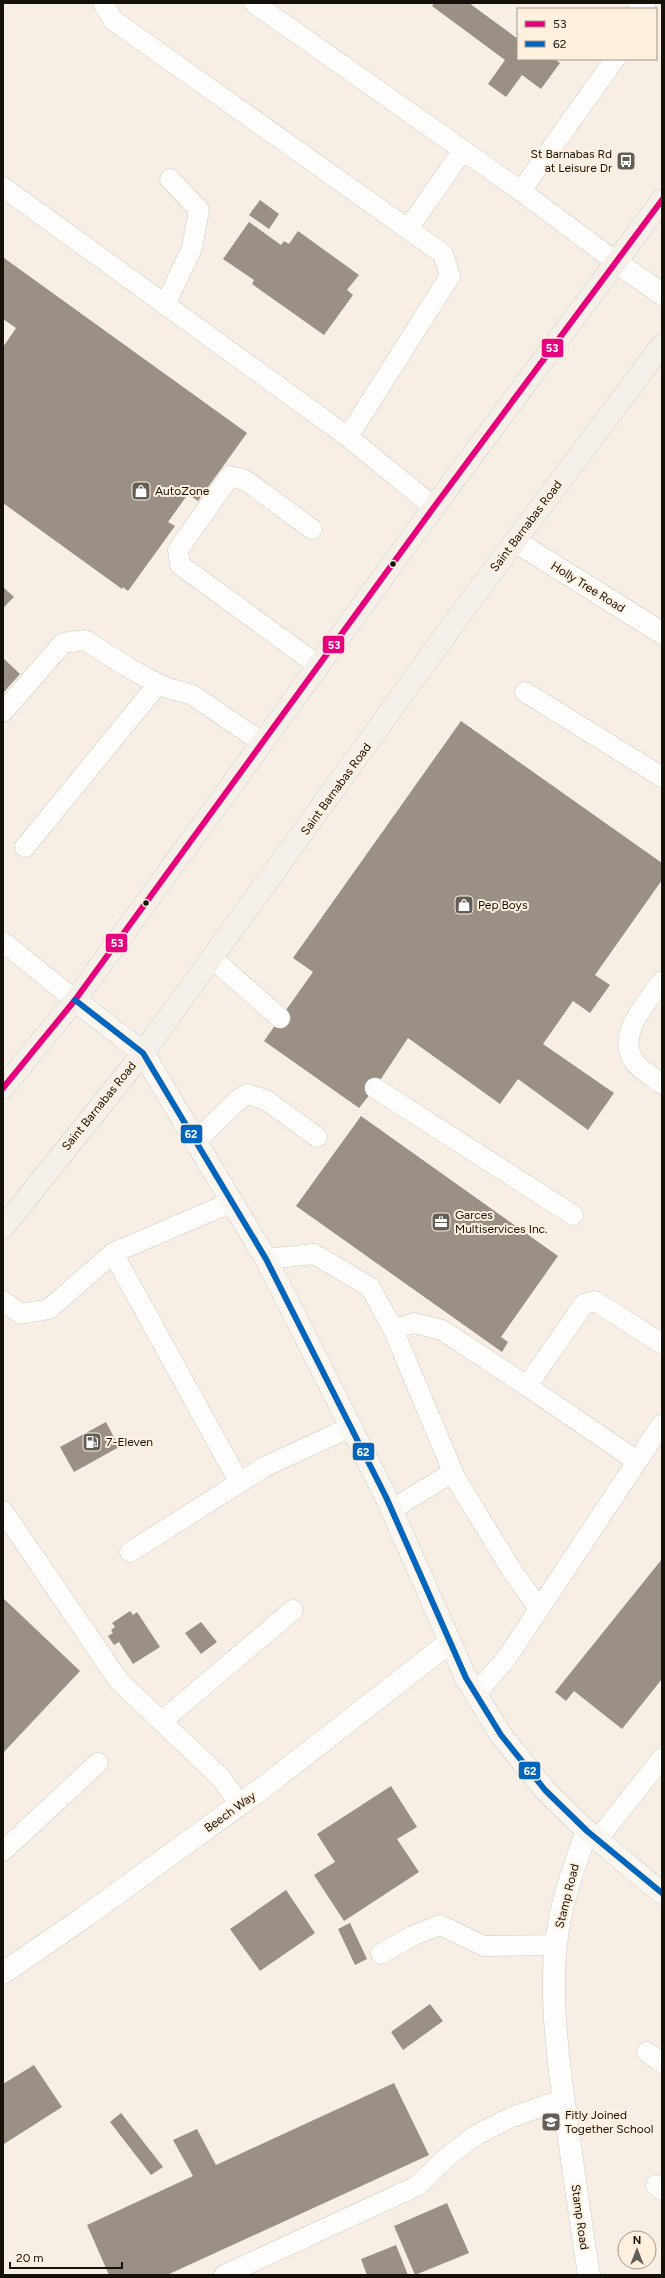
<svg xmlns="http://www.w3.org/2000/svg" width="665" height="2278" viewBox="0 0 665 2278" font-family="Figtree,sans-serif">
<style>
.building{fill:#9a9085}
.lines{fill:none;stroke-linecap:round;stroke-linejoin:round}
.lane-casing{stroke:#d1cbc3;stroke-width:21}
.street-casing{stroke:#d1cbc3;stroke-width:23}
.secondary-casing{stroke:#d1cbc3;stroke-width:23}
.primary-casing{stroke:#d1ceca;stroke-width:23}
.lane{stroke:#fefdfb;stroke-width:20}
.street{stroke:#fefdfb;stroke-width:22}
.secondary{stroke:#faf6f2;stroke-width:22}
.primary{stroke:#f5f0e9;stroke-width:22}
.bus-1-casing{stroke:#fff0de;stroke-width:9}
.bus-2-casing{stroke:#fff0de;stroke-width:9}
.bus-1{stroke:#e5007d;stroke-width:6}
.bus-2{stroke:#0065bd;stroke-width:6}
.bus-dot{fill:#14100a;stroke:#fff0de;stroke-width:1.5}
.labels{text-anchor:middle;stroke-width:4;stroke-linejoin:round;paint-order:stroke}
.poi-label{font-size:12px;fill:#14100a;stroke:#fff0de;text-anchor:start}
.street-label{font-size:12px;fill:#14100a;stroke:#fff0de}
.line-badge{stroke:#fff0de;stroke-width:1.5}
.badge-label{font-size:11px;text-anchor:middle;font-weight:bold;fill:#fff}
</style>
<rect width="100%" height="100%" fill="#f7efe6"/>
<g class="building">
<path d="M434,3H469L518,39V59H554L560,63L541,89L522,75L506,97L488,84L505,60L432,6Z"/>
<path d="M260,200L279,214L269,229L249,215Z"/>
<path d="M249,222L281,245L284,241L289,244L298,231L359,275L347,290L353,295L324,335L252,284L254,280L223,259Z"/>
<path d="M4,258L247,433L198,501L188,494L168,522L175,526L128,591L123,587L122,589L3,503V347L16,328L3,319Z"/>
<path d="M3,587L14,597L3,608Z"/>
<path d="M3,658L20,674L3,693Z"/>
<path d="M461,721L662,863V880L595,975L610,985L590,1013L573,1001L543,1044L614,1093L588,1130L518,1079L500,1104L408,1038L375,1088L359,1108L264,1041L313,972L293,958Z"/>
<path d="M361,1116L558,1256L501,1337L508,1342L502,1352L296,1206Z"/>
<path d="M106,1422L119,1447L74,1472L60,1447Z"/>
<path d="M662,1559V1679L622,1729L574,1691L566,1701L555,1692Z"/>
<path d="M3,1598L80,1671L3,1753Z"/>
<path d="M130,1611L133,1615L137,1612L160,1647L133,1664L119,1642L114,1645L108,1636L113,1633L111,1630L115,1627L112,1623Z"/>
<path d="M201,1622L217,1642L201,1654L185,1633Z"/>
<path d="M391,1786L417,1827L397,1839L419,1872L344,1921L314,1875L335,1862L317,1834Z"/>
<path d="M286,1890L315,1933L260,1971L230,1929Z"/>
<path d="M350,1923L367,1959L355,1965L338,1929Z"/>
<path d="M430,2004L443,2021L403,2050L391,2032Z"/>
<path d="M34,2065L62,2107L4,2144L3,2084Z"/>
<path d="M394,2083L429,2155L167,2275H109L87,2225L193,2176L173,2140L197,2129L216,2165Z"/>
<path d="M121,2113L163,2167L151,2175L110,2122Z"/>
<path d="M447,2203L469,2253L415,2275L394,2226Z"/>
<path d="M396,2245L408,2275H367L361,2259Z"/>
</g>
<g class="lines">
<defs>
<g id="lane">
<path d="M254,3L521,191"/>
<path d="M638,3L646,9"/>
<path d="M615,59L521,191L616,262"/>
<path d="M3,187L348,437L450,276L443,254L113,20L103,3"/>
<path d="M408,229L463,150"/>
<path d="M165,305L192,248L199,210L170,179"/>
<path d="M348,437L434,507"/>
<path d="M312,529L245,480L230,476L178,550L180,565L319,666"/>
<path d="M525,692L662,777"/>
<path d="M3,712L63,643L85,640L127,667L158,684L170,689L191,694L263,743"/>
<path d="M25,847L158,684"/>
<path d="M3,942L75,1000"/>
<path d="M212,958L280,1018"/>
<path d="M662,981C647,1003 617,1032 633,1060C638,1069 654,1077 662,1084"/>
<path d="M375,1088L573,1215"/>
<path d="M196,1141L239,1099L248,1094L266,1100L317,1137"/>
<path d="M113,1253L232,1202"/>
<path d="M266,1259L314,1254L370,1287L393,1329L456,1479L511,1569L539,1609"/>
<path d="M3,1301L21,1314L49,1309L113,1253L239,1482"/>
<path d="M393,1329L414,1323L442,1330L527,1386L584,1304L595,1301L662,1344"/>
<path d="M527,1386L637,1461"/>
<path d="M391,1510L453,1472"/>
<path d="M3,1511L119,1681L220,1777L240,1804"/>
<path d="M130,1552L264,1467L351,1427"/>
<path d="M475,1694L506,1659L662,1424"/>
<path d="M162,1721L293,1610"/>
<path d="M597,1840L662,1758"/>
<path d="M3,1851L98,1763"/>
<path d="M381,1954L412,1936L440,1925L484,1946L556,1945"/>
<path d="M647,2052L662,2063"/>
<path d="M656,2185L662,2190"/>
<path d="M224,2275L417,2186L447,2157L476,2135L512,2117L564,2099"/>
</g>
<g id="street">
<path d="M616,262L662,294"/>
<path d="M515,541L662,633"/>
<path d="M587,1831C573,1868 560,1905 556,1945C550,1997 558,2059 565,2110C573,2165 580,2220 589,2275"/>
<path d="M3,1973L86,1916L268,1784L450,1642"/>
</g>
<path id="secondary" d="M75,1000L143,1053L266,1259L386,1497L466,1678L501,1735L545,1790L587,1831L662,1893"/>
<g id="primary">
<path d="M3,1088L75,1000L434,507L662,200"/>
<path d="M3,1228L143,1053L465,608L662,345"/>
</g>
</defs>
<use href="#lane" class="lane-casing"/>
<use href="#street" class="street-casing"/>
<use href="#secondary" class="secondary-casing"/>
<use href="#primary" class="primary-casing"/>
<use href="#lane" class="lane"/>
<use href="#street" class="street"/>
<use href="#secondary" class="secondary"/>
<use href="#primary" class="primary"/>
<defs>
<path id="bus-1" d="M3,1088L75,1000L434,507L662,200"/>
<path id="bus-2" d="M75,1000L143,1053L266,1259L386,1497L466,1678L501,1735L545,1790L587,1831L662,1893"/>
</defs>
<use href="#bus-1" class="bus-1-casing"/>
<use href="#bus-2" class="bus-2-casing"/>
<use href="#bus-1" class="bus-1"/>
<use href="#bus-2" class="bus-2"/>
</g>
<defs>
<symbol id="bus-square" viewBox="-11 -11 22 22"><rect x="-9" y="-9" width="18" height="18" rx="4" fill="#635e57" stroke="#fff0de"/><path d="M-5-6H5V4H4V6H2V4H-2V6H-4V4H-5ZM-3.5-4V0h7V-4ZM-3.5 1.2v1.5H-2V1.2ZM2 1.2v1.5H3.5V1.2Z" fill="#fff"/></symbol>
<symbol id="shop-square" viewBox="-11 -11 22 22"><rect x="-9" y="-9" width="18" height="18" rx="4" fill="#635e57" stroke="#fff0de"/><path d="M-5-2.5h2.3a2.7 3.5 0 0 1 5.4 0H5L5.5 6h-11ZM-1.5-2.5h3a1.5 2.3 0 0 0-3 0Z" fill="#fff"/></symbol>
<symbol id="office-square" viewBox="-11 -11 22 22"><rect x="-9" y="-9" width="18" height="18" rx="4" fill="#635e57" stroke="#fff0de"/><path d="M-6-3h4V-5.5h4V-3h4V5H-6ZM-1-4.5V-3h2v-1.5ZM-6 0V1H6V0Z" fill="#fff"/></symbol>
<symbol id="fuel-square" viewBox="-11 -11 22 22"><rect x="-9" y="-9" width="18" height="18" rx="4" fill="#635e57" stroke="#fff0de"/><path d="M-5.5-6h7V0h2V4h1.3V-2.5L3-4.5l.8-.8L6-3V5H2.5V1h-1V6h-7ZM-4.2-4.7v3.2H.2V-4.7Z" fill="#fff"/></symbol>
<symbol id="school-square" viewBox="-11 -11 22 22"><rect x="-9" y="-9" width="18" height="18" rx="4" fill="#635e57" stroke="#fff0de"/><path d="M0-5L7-2L0 1L-7-2ZM-4 1L0 2.5L4 1V4Q0 6-4 4Z" fill="#fff"/></symbol>
</defs>
<g fill-rule="evenodd">
<use href="#bus-square" x="615" y="150" width="22" height="22"/>
<use href="#shop-square" x="130" y="480" width="22" height="22"/>
<use href="#shop-square" x="453" y="894" width="22" height="22"/>
<use href="#office-square" x="430" y="1211" width="22" height="22"/>
<use href="#fuel-square" x="81" y="1431" width="22" height="22"/>
<use href="#school-square" x="540" y="2111" width="22" height="22"/>
</g>
<g class="bus-dot">
<circle cx="393" cy="564" r="3.5"/>
<circle cx="146" cy="903" r="3.5"/>
</g>
<g class="labels">
<g class="poi-label">
<text x="612" y="158" text-anchor="end">St Barnabas Rd<tspan x="612" dy="14">at Leisure Dr</tspan></text>
<text x="155" y="495">AutoZone</text>
<text x="478" y="909">Pep Boys</text>
<text x="455" y="1219">Garces<tspan x="455" dy="14">Multiservices Inc.</tspan></text>
<text x="106" y="1446">7-Eleven</text>
<text x="565" y="2119">Fitly Joined<tspan x="565" dy="14">Together School</tspan></text>
</g>
<g class="street-label">
<text transform="translate(526 526) rotate(-53)" y="4">Saint Barnabas Road</text>
<text transform="translate(588 587) rotate(32)" y="4">Holly Tree Road</text>
<text transform="translate(336 789) rotate(-54)" y="4">Saint Barnabas Road</text>
<text transform="translate(99 1106) rotate(-51)" y="4">Saint Barnabas Road</text>
<text transform="translate(230 1812) rotate(-36)" y="4">Beech Way</text>
<text transform="translate(567 1896) rotate(-76)" y="4">Stamp Road</text>
<text transform="translate(580 2217) rotate(82)" y="4">Stamp Road</text>
</g>
</g>
<g class="line-badge">
<rect x="541" y="338" width="23" height="20" rx="4" fill="#e5007d"/>
<rect x="322" y="635" width="23" height="19" rx="4" fill="#e5007d"/>
<rect x="105" y="933" width="23" height="20" rx="4" fill="#e5007d"/>
<rect x="180" y="1124" width="23" height="20" rx="4" fill="#0065bd"/>
<rect x="352" y="1442" width="23" height="19" rx="4" fill="#0065bd"/>
<rect x="518" y="1761" width="23" height="19" rx="4" fill="#0065bd"/>
</g>
<g class="badge-label">
<text x="552" y="352">53</text>
<text x="334" y="649">53</text>
<text x="117" y="947">53</text>
<text x="191" y="1138">62</text>
<text x="363" y="1456">62</text>
<text x="530" y="1775">62</text>
</g>
<rect width="665" height="2278" fill="none" stroke="#14100a" stroke-width="8"/>
<rect x="517" y="8" width="140" height="52" fill="#fff0de" stroke="#a19689"/>
<rect x="525" y="21" width="20" height="6" fill="#e5007d" stroke="#a19689"/>
<text x="553" y="28" font-size="12" fill="#14100a">53</text>
<rect x="525" y="41" width="20" height="6" fill="#0065bd" stroke="#a19689"/>
<text x="553" y="48" font-size="12" fill="#14100a">62</text>
<g transform="translate(637 2250)"><circle r="19" fill="#fff0de" stroke="#a19689"/>
<path d="M0-3L7 15L0 10L-7 15Z" fill="#635e57"/>
<text y="-6" font-size="11" font-weight="bold" text-anchor="middle" fill="#14100a">N</text>
</g>
<path d="M10 2262v6h112v-6" fill="none" stroke="#14100a" stroke-width="2"/>
<text x="16" y="2262" font-size="12" fill="#14100a" stroke="#fff0de" stroke-width="3" paint-order="stroke">20 m</text>
</svg>
